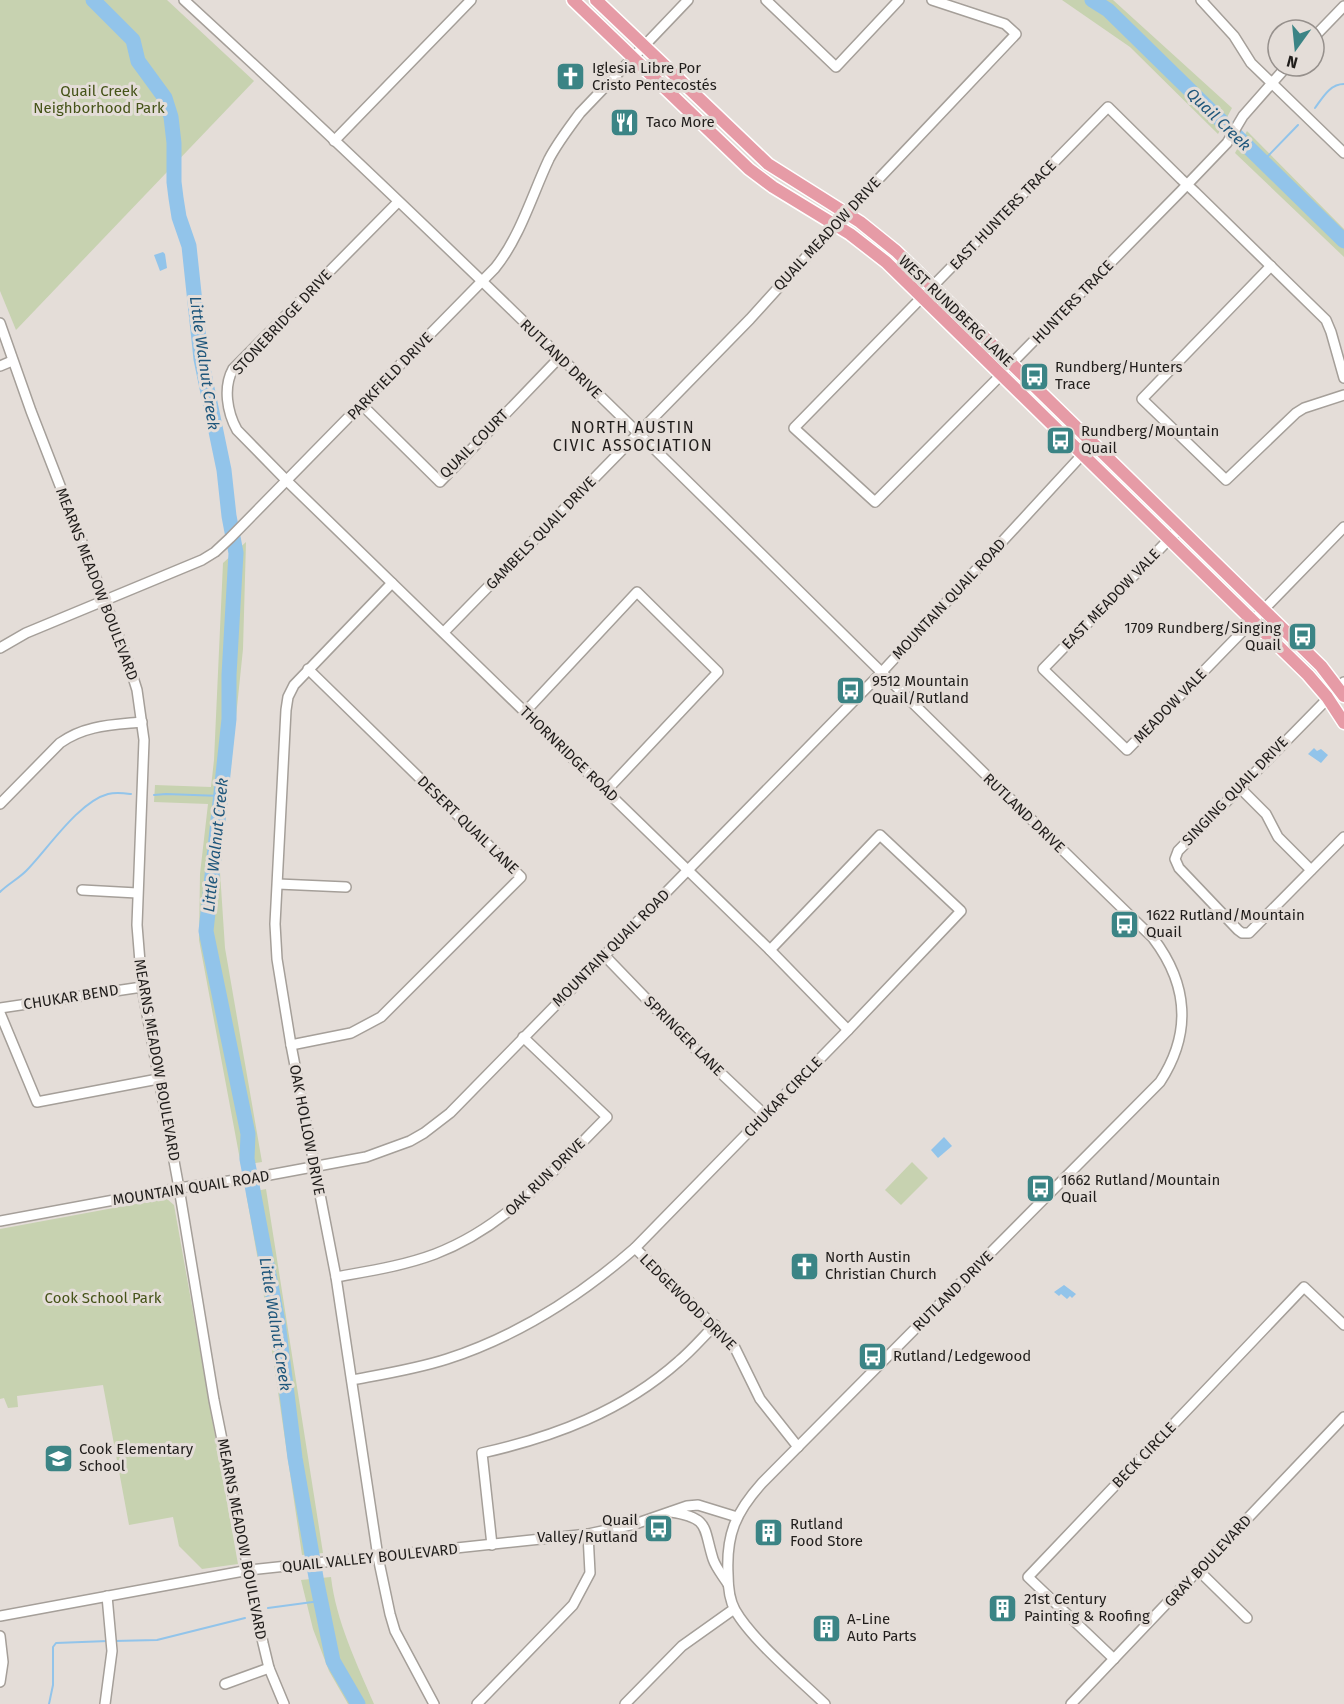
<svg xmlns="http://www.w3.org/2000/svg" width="1344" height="1704" viewBox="0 0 1344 1704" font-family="'Fira Sans',sans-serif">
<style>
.green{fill:#c7d2b0}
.water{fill:#92c4ea}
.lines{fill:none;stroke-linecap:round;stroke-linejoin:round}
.stream{stroke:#92c4ea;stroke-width:2}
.river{stroke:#92c4ea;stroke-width:15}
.minor-casing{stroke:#a59f99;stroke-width:12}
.major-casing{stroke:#fff;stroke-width:15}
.minor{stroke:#fff;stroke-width:9}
.major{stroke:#e69ba6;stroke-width:12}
.labels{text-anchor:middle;stroke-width:6;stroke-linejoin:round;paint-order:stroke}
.poi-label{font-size:15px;fill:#201d1b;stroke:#e4ddd8;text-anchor:start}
.park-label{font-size:15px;fill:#455318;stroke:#e4ddd8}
.street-label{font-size:15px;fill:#201d1b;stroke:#e4ddd8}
.water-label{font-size:16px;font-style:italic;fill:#1e567b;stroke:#e4ddd8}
.neighbourhood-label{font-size:16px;letter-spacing:1.5px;fill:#201d1b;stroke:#e4ddd8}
</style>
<rect width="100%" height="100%" fill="#e4ddd8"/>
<g class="green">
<path d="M0,0H167L254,81L16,330L0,291Z"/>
<path d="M1062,0H1113L1232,108L1218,134L1130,47Z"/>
<path d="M1247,131L1344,229V257L1235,153Z"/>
<path d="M246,542L243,649L220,872L225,948L262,1162L241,1165L199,940L200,874L208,804L154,802L155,785L211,787L214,760L223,563Z"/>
<path d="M912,1162L928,1178L901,1205L885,1190Z"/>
<path d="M266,1189L323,1553L302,1555L262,1283L246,1193Z"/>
<path d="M162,1199H167L174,1205L238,1564L202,1569L179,1546L173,1517L129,1525L103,1385L17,1396L18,1407L8,1408L4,1398L0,1399V1229Z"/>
<path d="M331,1577C336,1621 357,1664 374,1704H348L329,1671L313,1629L301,1580Z"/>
</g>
<g class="water">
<path d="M163,252L165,254L167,268L160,271L154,255Z"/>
<path d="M1314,748L1317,751L1321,749L1328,755L1321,763L1308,754Z"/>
<path d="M944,1137L952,1146L938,1158L931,1150Z"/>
<path d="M1064,1285L1076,1294L1072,1298L1070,1296L1067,1299L1061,1294L1059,1296L1054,1292Z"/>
</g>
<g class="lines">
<g class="stream">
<path d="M1315,108C1323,97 1330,84 1344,84"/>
<path d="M1260,159L1267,157L1298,125"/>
<path d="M154,795L166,794L221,796"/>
<path d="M0,892C8,884 18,879 26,871C47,850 78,802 108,794C116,792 123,793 131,794"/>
<path d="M268,1608L320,1601"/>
<path d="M114,1641L157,1640L245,1618"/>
<path d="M49,1704L53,1685V1647L56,1643L108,1641"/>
</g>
<g class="river">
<path d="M93,0L133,40L138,61L165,98L171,117L174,143V182L176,198L179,217L189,246L201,359L224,470L229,516L236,553L229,675V719L206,931L248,1134L247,1159L278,1322L295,1458L317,1583L333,1661L358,1704"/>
<path d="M1092,0L1108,10L1344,241"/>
</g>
<defs>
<g id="minor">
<path d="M184,0C515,304 830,625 1153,938C1188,984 1192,1033 1160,1082L762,1483C736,1512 726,1534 728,1574C728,1586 730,1601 735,1610C752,1640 799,1679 825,1704"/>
<path d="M766,0L836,67L899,0"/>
<path d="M1201,0L1234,36L1251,63L1344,153"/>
<path d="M1314,37L1344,6"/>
<path d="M1287,66L1243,116L1227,143L1181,191L1012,363L996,380L875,502L794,428L1108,107L1181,179L1195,192L1326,320L1331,332L1344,378"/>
<path d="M334,141L471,0"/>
<path d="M398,202L233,369C223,387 227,412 237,430L287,481L770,950L848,1030"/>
<path d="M1271,266L1142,399L1226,480L1296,413L1304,408L1344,395"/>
<path d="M0,323L31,411L127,658L137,690L144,740L137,925L142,987L179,1188L214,1400L263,1643L269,1668L284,1704"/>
<path d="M0,366L12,361"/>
<path d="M362,405L440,482L560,357"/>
<path d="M1180,528L1043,669L1127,750L1344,527"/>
<path d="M392,583L294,685L288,697L286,710L275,924L277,959L291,1045L336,1277L378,1557L390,1614L395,1631L434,1704"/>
<path d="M444,632L750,319L836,224L1016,34L1005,24L932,0"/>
<path d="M0,648L26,633L202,560L215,552L230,538L495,268C520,237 532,195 549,159C558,142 569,128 580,113L688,0"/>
<path d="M1344,682L1178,851L1175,859L1179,868L1238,930L1242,933H1249L1344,837"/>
<path d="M525,712L637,592L718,672L606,791"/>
<path d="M1239,787L1266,814L1278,837L1311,870"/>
<path d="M0,804L60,743C85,725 112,725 142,722"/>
<path d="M278,884L346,887"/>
<path d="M82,890L137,893"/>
<path d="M604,955L688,1042L765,1115"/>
<path d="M0,1008L142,987"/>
<path d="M0,1013L37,1102L158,1079"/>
<path d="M291,1045L351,1033L381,1017L521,877L308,669"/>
<path d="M0,1221L179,1188L264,1176L366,1157L410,1141L424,1133L450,1113L881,673L1093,443"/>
<path d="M635,1248L734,1346L760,1399L798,1447"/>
<path d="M336,1277C369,1271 403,1266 435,1254C506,1227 554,1170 607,1117L523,1037"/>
<path d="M352,1380C384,1374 416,1369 447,1359C518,1336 579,1297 635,1248L848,1030L961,911L880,835L770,950"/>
<path d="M671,1512C710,1518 703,1527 713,1559C716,1568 723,1576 728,1584"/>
<path d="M492,1545L482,1453C554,1437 623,1411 679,1361C692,1350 703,1337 715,1325"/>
<path d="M1199,1571L1247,1618"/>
<path d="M0,1616L249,1570L588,1534L635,1524L687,1506L698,1505L737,1517"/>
<path d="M0,1636L3,1662L0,1682"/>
<path d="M1114,1659L1028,1577L1304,1287L1344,1325"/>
<path d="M225,1684L269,1668"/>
<path d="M105,1704L112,1651L107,1596"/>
<path d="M477,1704L573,1605L590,1573L588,1534"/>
<path d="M625,1704L682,1646L734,1609"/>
<path d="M1071,1704L1344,1417"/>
</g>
<g id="major">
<path d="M573,0L749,169L773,187L850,234L886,262L1308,675L1327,697L1344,723"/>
<path d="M596,0L768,164L860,222L896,251L1321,666L1344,696"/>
</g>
</defs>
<use href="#minor" class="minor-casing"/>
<use href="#major" class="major-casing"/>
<use href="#minor" class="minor"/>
<use href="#major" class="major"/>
</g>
<defs>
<symbol id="church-square" viewBox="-11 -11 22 22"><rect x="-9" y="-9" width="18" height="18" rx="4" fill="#3b8485" stroke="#e4ddd8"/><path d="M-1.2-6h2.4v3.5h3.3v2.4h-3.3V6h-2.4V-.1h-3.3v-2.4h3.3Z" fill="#fff"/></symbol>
<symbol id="restaurant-square" viewBox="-11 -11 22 22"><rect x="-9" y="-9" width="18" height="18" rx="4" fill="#3b8485" stroke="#e4ddd8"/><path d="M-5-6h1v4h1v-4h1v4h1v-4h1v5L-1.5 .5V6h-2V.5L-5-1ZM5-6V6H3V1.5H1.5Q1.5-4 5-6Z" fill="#fff"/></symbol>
<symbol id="bus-square" viewBox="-11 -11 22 22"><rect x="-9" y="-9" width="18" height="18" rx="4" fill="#3b8485" stroke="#e4ddd8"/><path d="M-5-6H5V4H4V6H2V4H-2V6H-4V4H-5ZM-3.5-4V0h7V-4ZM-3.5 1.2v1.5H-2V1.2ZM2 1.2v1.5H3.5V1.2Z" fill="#fff"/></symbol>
<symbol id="school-square" viewBox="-11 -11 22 22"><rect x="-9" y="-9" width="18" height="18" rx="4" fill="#3b8485" stroke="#e4ddd8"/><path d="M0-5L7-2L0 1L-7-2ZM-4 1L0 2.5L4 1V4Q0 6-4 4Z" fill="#fff"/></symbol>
<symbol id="building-square" viewBox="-11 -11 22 22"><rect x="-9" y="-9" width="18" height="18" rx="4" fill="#3b8485" stroke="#e4ddd8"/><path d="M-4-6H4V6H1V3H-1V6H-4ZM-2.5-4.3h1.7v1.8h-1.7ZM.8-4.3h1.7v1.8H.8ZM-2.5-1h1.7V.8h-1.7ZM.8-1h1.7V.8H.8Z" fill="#fff"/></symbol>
</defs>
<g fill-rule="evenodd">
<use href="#church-square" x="554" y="60" width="33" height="33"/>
<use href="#restaurant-square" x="608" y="106" width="33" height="33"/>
<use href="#bus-square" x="1018" y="360" width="33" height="33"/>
<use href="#bus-square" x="1044" y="424" width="33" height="33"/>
<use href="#bus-square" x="1286" y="620" width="33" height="33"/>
<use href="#bus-square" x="834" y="674" width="33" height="33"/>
<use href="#bus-square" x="1108" y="908" width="33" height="33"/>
<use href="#bus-square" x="1024" y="1172" width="33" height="33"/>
<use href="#church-square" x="788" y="1250" width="33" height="33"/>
<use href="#bus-square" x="856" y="1340" width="33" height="33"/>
<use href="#school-square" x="42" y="1442" width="33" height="33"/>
<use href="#bus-square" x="642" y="1512" width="33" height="33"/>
<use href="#building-square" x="752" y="1516" width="33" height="33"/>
<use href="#building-square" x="986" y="1592" width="33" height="33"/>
<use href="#building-square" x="810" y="1612" width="33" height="33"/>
</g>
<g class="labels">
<g class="poi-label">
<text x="592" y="73">Iglesia Libre Por<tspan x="592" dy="17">Cristo Pentecostés</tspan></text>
<text x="646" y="127">Taco More</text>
<text x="1055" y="372">Rundberg/Hunters<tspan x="1055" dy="17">Trace</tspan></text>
<text x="1081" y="436">Rundberg/Mountain<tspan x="1081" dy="17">Quail</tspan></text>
<text x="1281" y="633" text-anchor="end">1709 Rundberg/Singing<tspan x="1281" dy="17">Quail</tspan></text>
<text x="872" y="686">9512 Mountain<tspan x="872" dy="17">Quail/Rutland</tspan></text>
<text x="1146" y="920">1622 Rutland/Mountain<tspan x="1146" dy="17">Quail</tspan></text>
<text x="1061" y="1185">1662 Rutland/Mountain<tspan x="1061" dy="17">Quail</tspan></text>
<text x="825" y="1262">North Austin<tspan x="825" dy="17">Christian Church</tspan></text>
<text x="893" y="1361">Rutland/Ledgewood</text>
<text x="79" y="1454">Cook Elementary<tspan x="79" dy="17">School</tspan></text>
<text x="638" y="1525" text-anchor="end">Quail<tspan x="638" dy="17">Valley/Rutland</tspan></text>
<text x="790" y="1529">Rutland<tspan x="790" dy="17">Food Store</tspan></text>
<text x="1024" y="1604">21st Century<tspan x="1024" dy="17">Painting &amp; Roofing</tspan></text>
<text x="847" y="1624">A-Line<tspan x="847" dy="17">Auto Parts</tspan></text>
</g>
<g class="park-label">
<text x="99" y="96">Quail Creek<tspan x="99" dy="17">Neighborhood Park</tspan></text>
<text x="103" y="1303">Cook School Park</text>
</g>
<g class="street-label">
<text transform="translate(1003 215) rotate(-46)" y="5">EAST HUNTERS TRACE</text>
<text transform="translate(827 234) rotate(-47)" y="5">QUAIL MEADOW DRIVE</text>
<text transform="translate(1073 302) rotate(-46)" y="5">HUNTERS TRACE</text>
<text transform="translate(956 311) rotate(44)" y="5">WEST RUNDBERG LANE</text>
<text transform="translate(282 322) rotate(-47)" y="5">STONEBRIDGE DRIVE</text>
<text transform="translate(561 359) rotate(44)" y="5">RUTLAND DRIVE</text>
<text transform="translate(390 376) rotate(-46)" y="5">PARKFIELD DRIVE</text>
<text transform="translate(474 444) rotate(-45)" y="5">QUAIL COURT</text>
<text transform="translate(541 533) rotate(-46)" y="5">GAMBELS QUAIL DRIVE</text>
<text transform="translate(97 584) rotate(69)" y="5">MEARNS MEADOW BOULEVARD</text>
<text transform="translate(949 599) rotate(-47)" y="5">MOUNTAIN QUAIL ROAD</text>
<text transform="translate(1111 599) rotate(-46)" y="5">EAST MEADOW VALE</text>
<text transform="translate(1170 706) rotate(-46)" y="5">MEADOW VALE</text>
<text transform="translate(569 754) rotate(44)" y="5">THORNRIDGE ROAD</text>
<text transform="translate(1235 791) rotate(-46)" y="5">SINGING QUAIL DRIVE</text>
<text transform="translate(1024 813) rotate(44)" y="5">RUTLAND DRIVE</text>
<text transform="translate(468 825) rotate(44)" y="5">DESERT QUAIL LANE</text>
<text transform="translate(611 948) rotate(-45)" y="5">MOUNTAIN QUAIL ROAD</text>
<text transform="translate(71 997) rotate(-9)" y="5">CHUKAR BEND</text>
<text transform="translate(684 1036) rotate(45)" y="5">SPRINGER LANE</text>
<text transform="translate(157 1060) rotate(80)" y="5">MEARNS MEADOW BOULEVARD</text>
<text transform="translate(783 1097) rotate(-46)" y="5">CHUKAR CIRCLE</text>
<text transform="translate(307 1130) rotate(79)" y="5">OAK HOLLOW DRIVE</text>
<text transform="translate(545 1177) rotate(-44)" y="5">OAK RUN DRIVE</text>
<text transform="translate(191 1188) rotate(-9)" y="5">MOUNTAIN QUAIL ROAD</text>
<text transform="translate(953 1291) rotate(-45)" y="5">RUTLAND DRIVE</text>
<text transform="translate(688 1302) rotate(45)" y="5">LEDGEWOOD DRIVE</text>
<text transform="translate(1144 1455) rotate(-46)" y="5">BECK CIRCLE</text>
<text transform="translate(242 1539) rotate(79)" y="5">MEARNS MEADOW BOULEVARD</text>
<text transform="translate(370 1558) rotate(-6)" y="5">QUAIL VALLEY BOULEVARD</text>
<text transform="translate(1208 1561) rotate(-47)" y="5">GRAY BOULEVARD</text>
</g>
<g class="water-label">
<text transform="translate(1219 119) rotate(44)" y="6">Quail Creek</text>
<text transform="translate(205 363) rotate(82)" y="6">Little Walnut Creek</text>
<text transform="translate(215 845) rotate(-84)" y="6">Little Walnut Creek</text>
<text transform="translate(276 1324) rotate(81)" y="6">Little Walnut Creek</text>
</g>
<g class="neighbourhood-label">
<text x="633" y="433">NORTH AUSTIN<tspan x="633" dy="18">CIVIC ASSOCIATION</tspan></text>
</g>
</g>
<g transform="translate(1296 48) rotate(195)"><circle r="28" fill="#e4ddd8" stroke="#96908c" stroke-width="1.5"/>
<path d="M0-4.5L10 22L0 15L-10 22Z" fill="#3b8485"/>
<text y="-9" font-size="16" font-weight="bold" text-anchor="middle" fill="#201d1b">N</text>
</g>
</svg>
